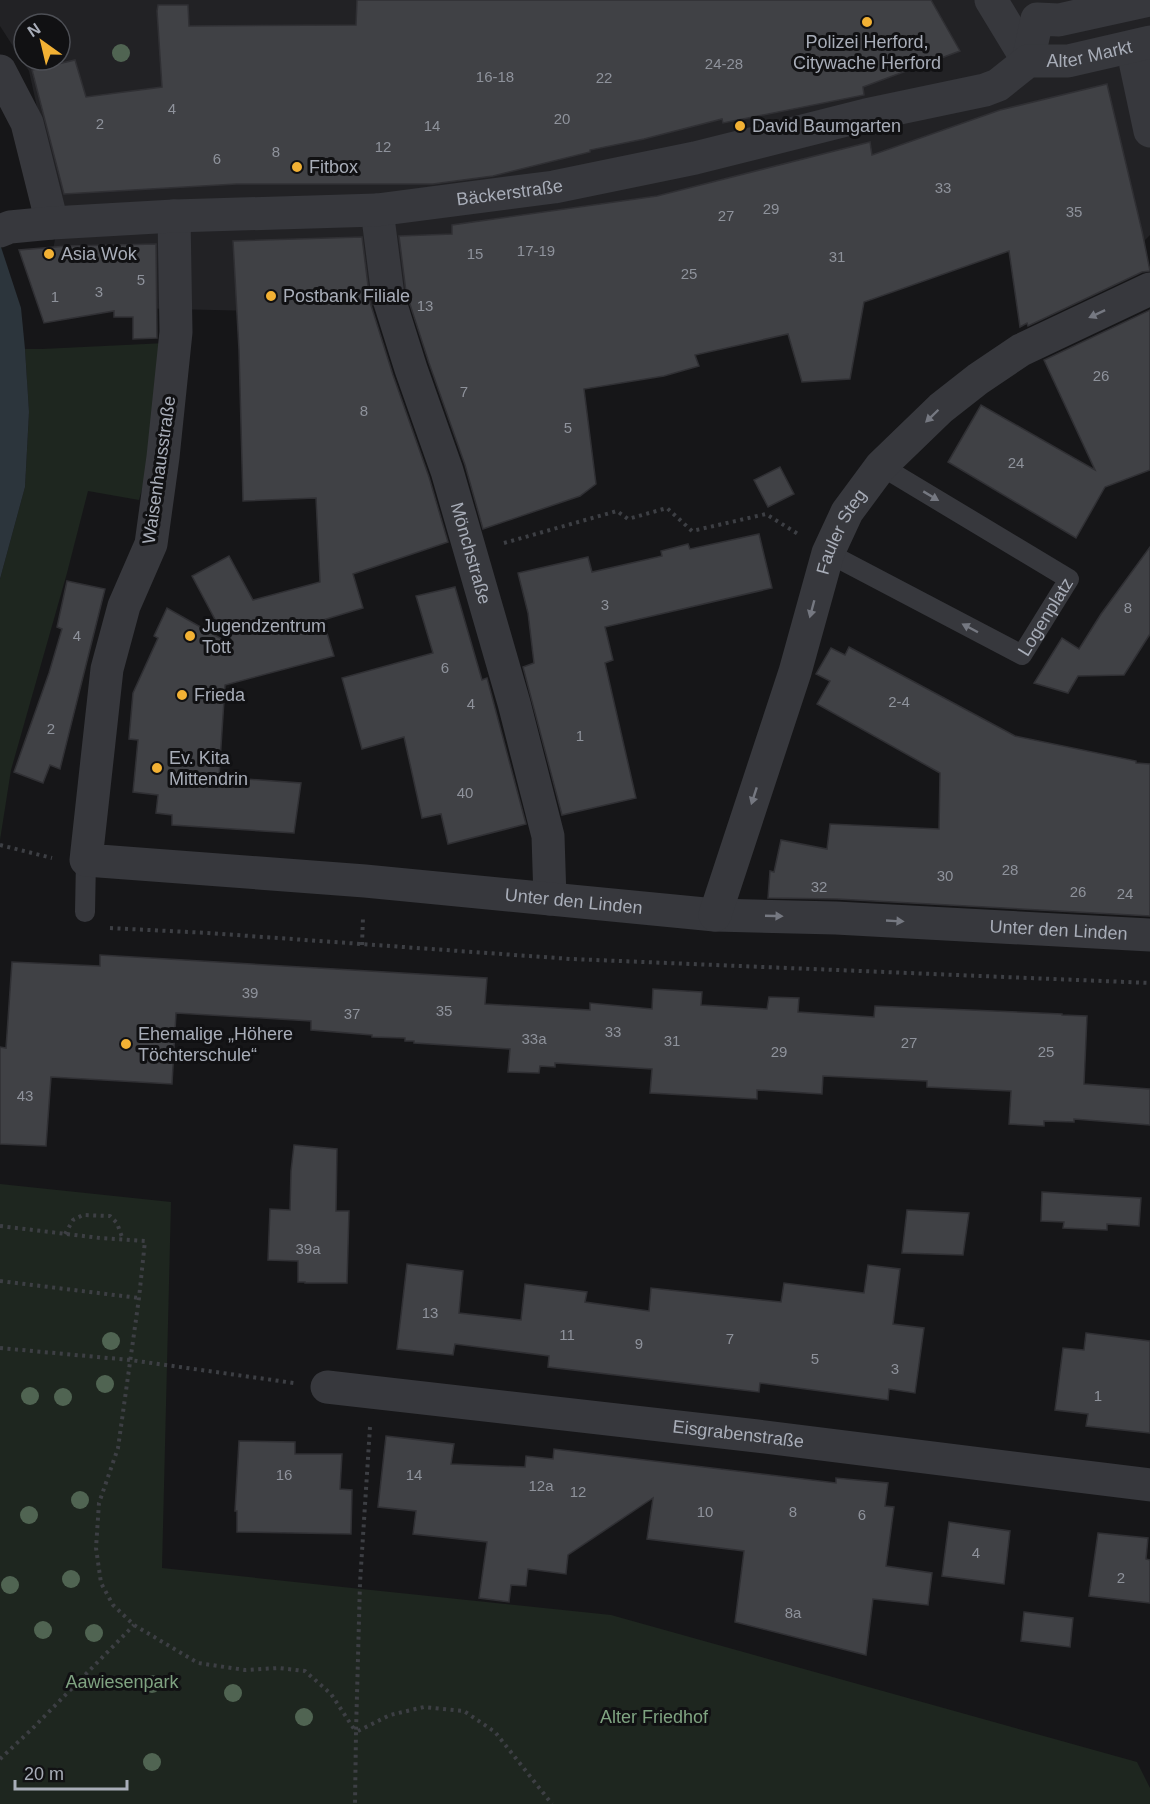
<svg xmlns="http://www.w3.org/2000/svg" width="1150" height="1804" viewBox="0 0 1150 1804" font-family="Arial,sans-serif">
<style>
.built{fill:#222225;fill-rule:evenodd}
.green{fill:#1e261f}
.water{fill:#2c353c}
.building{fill:#404145;stroke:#303034;stroke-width:1.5}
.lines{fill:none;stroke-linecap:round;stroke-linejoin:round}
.path{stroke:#3d3f44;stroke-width:4;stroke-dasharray:3 4.5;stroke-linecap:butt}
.lane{stroke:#37383d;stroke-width:20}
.street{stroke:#37383d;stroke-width:33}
.tree{fill:#506452}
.oneway{fill:#757881}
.poi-dot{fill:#f2b134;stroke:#111113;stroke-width:2}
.labels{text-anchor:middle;stroke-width:6;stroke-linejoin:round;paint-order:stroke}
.number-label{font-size:15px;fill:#8e929b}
.poi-label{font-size:18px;fill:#a8adb8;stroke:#111113;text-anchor:start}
.street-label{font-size:18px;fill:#a8adb8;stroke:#111113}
.park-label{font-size:18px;fill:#7fa381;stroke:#111113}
</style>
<rect width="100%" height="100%" fill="#161618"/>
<path class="built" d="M0,0H1150V235L1110,275L1071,164L336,313L43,306L60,211L29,71L0,26ZM24,24H60V60H24Z"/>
<g class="green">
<path d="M166,343L152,453L139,500L88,491L67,573L11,770L0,840V579L25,487L29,412L25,349H42Z"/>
<path d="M0,1184L171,1202L162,1568L611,1615L1137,1762L1150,1788V1804H0Z"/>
</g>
<path class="water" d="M0,244L21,308L25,349L29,412L25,487L0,579Z"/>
<g class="building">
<path d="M357,0H931L960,51L863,87L864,95L723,123L722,119L644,139L590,150V152L493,176L433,184H237L64,194L32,70L75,60L86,97L162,87L157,11L158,5H188L189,26L356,25Z"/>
<path d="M1107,84L1142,231L1150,271L1142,272L1028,326L1027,323L1020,327L1009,251L864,302L850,379L802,382L788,334L695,355L699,366L664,376L584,389L596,484L580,496L483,529L465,465L429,363L406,292L399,236L452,234V225L657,196L870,142L872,155L1000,110Z"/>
<path d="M362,237L370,302L393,375L429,477L448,542L353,574L363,608L323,620L334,656L225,685L219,777L301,783L294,833L172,825V815L156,813L158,795L133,792L138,740L129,739L133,693L158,638L154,636L167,608L227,642L192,576L229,556L253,600L320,582L316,498L243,501L239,350L233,241Z"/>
<path d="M156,244L157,338L133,339V317H114V311L44,323L19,250L67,246Z"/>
<path d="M1150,310V470L1105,487L1076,538L948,462L981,405L1095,470L1044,360Z"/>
<path d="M780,467L794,494L768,507L754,480Z"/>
<path d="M759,534L772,588L605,627L613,660L605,663L636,798L562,815L523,667L534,663L528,613L518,573L588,557L592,572L662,556L661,551L688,544L690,549Z"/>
<path d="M1150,547V634L1124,675L1078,676L1068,693L1034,683L1062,638L1079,649L1101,614Z"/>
<path d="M67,581L105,589L60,769L50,765L43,783L14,772L49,673L62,629L57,627Z"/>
<path d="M455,587L482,680L487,678L526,824L448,844L441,814L422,818L404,737L362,749L342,678L433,653L416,596Z"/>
<path d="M849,647L1015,736L1136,761V763L1150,764V916L837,899L768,898L770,871L774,872L781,840L827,849L830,824L939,829L940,773L817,704L830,681L816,674L831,648L845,655Z"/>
<path d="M100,955L487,978L485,1004L590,1010V1003L652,1009L653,989L702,992L701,1005L767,1009L769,997L799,998L798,1012L874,1017L875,1006L1062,1014V1015L1087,1016L1084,1084L1150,1089V1125L1074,1119V1122L1044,1121V1126L1009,1124L1011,1091L927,1087V1081L823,1076L822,1094L757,1090V1099L650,1093L652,1069L555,1063V1067L540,1066L539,1073L508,1072L510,1049L414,1043V1041H405V1038L372,1037V1035L311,1030V1021L176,1013L172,1084L51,1077L46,1146L0,1144V1047L6,1048L12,962L100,966Z"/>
<path d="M294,1145L337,1149L336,1211H349L347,1283H305V1282H298V1261L268,1260L270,1209L290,1210L291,1171Z"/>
<path d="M1042,1192L1141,1198L1139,1226L1107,1224V1230L1063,1228L1064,1222L1041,1221Z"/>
<path d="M907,1210L969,1213L963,1255L902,1253Z"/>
<path d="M407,1264L463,1271L459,1313L521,1320L525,1284L587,1292L585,1302L649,1311L651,1288L781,1302L784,1283L864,1293L868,1265L900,1269L893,1324L924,1328L915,1393L889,1389L888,1400L760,1383L759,1392L548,1367L549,1356L455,1344L453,1355L397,1349Z"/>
<path d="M1086,1333L1150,1341V1433L1086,1426L1088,1414L1055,1410L1063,1348L1084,1350Z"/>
<path d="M386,1436L454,1444L451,1464L525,1467L526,1456L553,1459L554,1449L836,1483V1478L888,1483L885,1506L894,1507L886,1566L932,1573L928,1605L873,1599L866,1655L735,1622L744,1551L647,1539L653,1498L568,1555L566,1574L528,1569L526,1586L511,1585L509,1602L479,1598L487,1542L413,1534L416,1511L378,1507Z"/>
<path d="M239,1441L295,1442V1454H342L340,1489L352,1490L351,1534L237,1532V1511H235Z"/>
<path d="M949,1522L1010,1531L1004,1584L942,1576Z"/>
<path d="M1098,1533L1148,1538L1146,1559L1150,1560V1603L1089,1596Z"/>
<path d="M1024,1612L1073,1618L1070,1647L1021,1641Z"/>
</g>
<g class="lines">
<g class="path">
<path d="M504,543L617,511L628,519L667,508L692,531L766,514L798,534"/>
<path d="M0,845L52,858"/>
<path d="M110,928L208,933L571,959L1150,983"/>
<path d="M362,945L363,917"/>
<path d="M0,1226L100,1238L145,1241L139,1298L118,1448L99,1503L96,1548L101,1583L113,1605L134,1625L198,1663L245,1670L279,1668L305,1671L331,1694L356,1732L355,1804"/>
<path d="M65,1234L73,1220L83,1215L110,1216L117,1223L123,1240"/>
<path d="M0,1281L139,1298"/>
<path d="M0,1348L130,1360L294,1383"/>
<path d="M370,1427L360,1583L356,1732L390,1715L424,1707L464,1711L495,1732L552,1804"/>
<path d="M0,1759L32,1729L134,1625"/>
</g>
<g class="lane">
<path id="s1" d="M828,553L1022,655L1069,579L881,466"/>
<path d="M85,912L86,860"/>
</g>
<g class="street">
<path d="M991,0L1028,61"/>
<path d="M1132,47L1150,131"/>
<path d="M1028,61L1037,19L1059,20L1149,0"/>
<path d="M0,71L27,123L52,223"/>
<path id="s2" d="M377,210L388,296L411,369L447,471L514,703L548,836L550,899"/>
<path id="s3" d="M174,216L176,332L163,457L151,544L124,606L107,669L86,860L365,881L715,915L836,918L1150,935"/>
<path id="s4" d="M0,231L10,227L52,223L174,216L377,210L554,187L695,158L866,115L985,90L998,85L1028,61H1068L1150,42"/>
<path id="s5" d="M715,915L795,672L828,553L847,512L881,466L941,408L978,379L1021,350L1150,289"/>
<path id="s6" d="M327,1387L757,1436L1150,1485"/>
</g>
</g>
<g class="tree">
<circle cx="121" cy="53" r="9"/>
<circle cx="111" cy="1341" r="9"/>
<circle cx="105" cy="1384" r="9"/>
<circle cx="30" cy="1396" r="9"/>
<circle cx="63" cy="1397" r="9"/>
<circle cx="80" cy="1500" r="9"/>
<circle cx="29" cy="1515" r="9"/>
<circle cx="71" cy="1579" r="9"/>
<circle cx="10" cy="1585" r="9"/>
<circle cx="43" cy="1630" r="9"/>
<circle cx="94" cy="1633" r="9"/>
<circle cx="152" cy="1684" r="9"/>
<circle cx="233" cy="1693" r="9"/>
<circle cx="304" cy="1717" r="9"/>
<circle cx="152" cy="1762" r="9"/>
</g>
<defs><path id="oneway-solid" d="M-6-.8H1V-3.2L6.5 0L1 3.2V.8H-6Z" transform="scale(1.5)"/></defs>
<g class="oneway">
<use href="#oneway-solid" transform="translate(1097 314) rotate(155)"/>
<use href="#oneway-solid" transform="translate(932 416) rotate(136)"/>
<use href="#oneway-solid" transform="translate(931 496) rotate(31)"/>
<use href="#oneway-solid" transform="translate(812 609) rotate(105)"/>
<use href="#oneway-solid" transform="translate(970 628) rotate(-152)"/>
<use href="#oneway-solid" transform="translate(754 796) rotate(108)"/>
<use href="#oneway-solid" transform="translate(774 916) rotate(2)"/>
<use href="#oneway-solid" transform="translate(895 921) rotate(3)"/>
</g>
<g class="poi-dot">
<circle cx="867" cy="22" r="6"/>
<circle cx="740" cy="126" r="6"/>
<circle cx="297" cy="167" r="6"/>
<circle cx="49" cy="254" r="6"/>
<circle cx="271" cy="296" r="6"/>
<circle cx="190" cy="636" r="6"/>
<circle cx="182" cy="695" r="6"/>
<circle cx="157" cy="768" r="6"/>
<circle cx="126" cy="1044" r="6"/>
</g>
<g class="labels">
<g class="number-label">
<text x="724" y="69">24-28</text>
<text x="495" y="82">16-18</text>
<text x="604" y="83">22</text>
<text x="172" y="114">4</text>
<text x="562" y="124">20</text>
<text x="100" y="129">2</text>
<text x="432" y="131">14</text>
<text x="383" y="152">12</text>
<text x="276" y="157">8</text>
<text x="217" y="164">6</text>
<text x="943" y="193">33</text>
<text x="771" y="214">29</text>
<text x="1074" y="217">35</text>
<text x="726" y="221">27</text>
<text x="536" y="256">17-19</text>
<text x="475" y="259">15</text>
<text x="837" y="262">31</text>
<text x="689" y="279">25</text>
<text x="141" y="285">5</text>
<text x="99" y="297">3</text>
<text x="55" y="302">1</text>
<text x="425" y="311">13</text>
<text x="1101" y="381">26</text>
<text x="464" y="397">7</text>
<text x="364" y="416">8</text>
<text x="568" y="433">5</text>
<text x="1016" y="468">24</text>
<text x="605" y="610">3</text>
<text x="1128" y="613">8</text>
<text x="77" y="641">4</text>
<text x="445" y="673">6</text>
<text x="899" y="707">2-4</text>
<text x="471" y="709">4</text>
<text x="51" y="734">2</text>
<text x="580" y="741">1</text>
<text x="465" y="798">40</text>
<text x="1010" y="875">28</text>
<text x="945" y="881">30</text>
<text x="819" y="892">32</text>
<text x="1078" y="897">26</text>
<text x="1125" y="899">24</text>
<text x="250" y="998">39</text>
<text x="444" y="1016">35</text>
<text x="352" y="1019">37</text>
<text x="613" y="1037">33</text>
<text x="534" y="1044">33a</text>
<text x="672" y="1046">31</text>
<text x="909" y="1048">27</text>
<text x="779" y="1057">29</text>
<text x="1046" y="1057">25</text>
<text x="25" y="1101">43</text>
<text x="308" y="1254">39a</text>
<text x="430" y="1318">13</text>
<text x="567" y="1340">11</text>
<text x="730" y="1344">7</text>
<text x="639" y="1349">9</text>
<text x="815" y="1364">5</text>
<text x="895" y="1374">3</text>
<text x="1098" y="1401">1</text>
<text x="284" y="1480">16</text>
<text x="414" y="1480">14</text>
<text x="541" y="1491">12a</text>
<text x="578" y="1497">12</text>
<text x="705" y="1517">10</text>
<text x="793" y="1517">8</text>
<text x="862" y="1520">6</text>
<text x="976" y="1558">4</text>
<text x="1121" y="1583">2</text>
<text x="793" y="1618">8a</text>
</g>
<g class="poi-label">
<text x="867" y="48" text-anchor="middle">Polizei Herford,<tspan x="867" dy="21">Citywache Herford</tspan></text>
<text x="752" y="132">David Baumgarten</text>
<text x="309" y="173">Fitbox</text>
<text x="61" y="260">Asia Wok</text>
<text x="283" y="302">Postbank Filiale</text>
<text x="202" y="632">Jugendzentrum<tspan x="202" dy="21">Tott</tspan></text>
<text x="194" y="701">Frieda</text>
<text x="169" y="764">Ev. Kita<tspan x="169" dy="21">Mittendrin</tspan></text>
<text x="138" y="1040">Ehemalige „Höhere<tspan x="138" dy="21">Töchterschule“</tspan></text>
</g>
<g class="street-label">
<text dy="6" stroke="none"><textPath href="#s4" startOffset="1113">Alter Markt</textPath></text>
<text dy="6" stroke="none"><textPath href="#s4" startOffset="512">Bäckerstraße</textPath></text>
<text transform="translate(159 470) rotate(-82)" y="6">Waisenhausstraße</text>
<text dy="6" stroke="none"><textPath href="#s5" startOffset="404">Fauler Steg</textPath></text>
<text dy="6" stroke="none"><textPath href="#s2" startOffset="357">Mönchstraße</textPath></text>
<text dy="6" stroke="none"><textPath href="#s1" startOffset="264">Logenplatz</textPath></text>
<text dy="6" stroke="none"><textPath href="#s3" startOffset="1144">Unter den Linden</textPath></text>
<text dy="6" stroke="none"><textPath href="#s3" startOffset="1630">Unter den Linden</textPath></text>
<text dy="6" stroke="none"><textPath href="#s6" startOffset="414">Eisgrabenstraße</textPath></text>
</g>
<g class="park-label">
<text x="122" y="1688">Aawiesenpark</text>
<text x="654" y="1723">Alter Friedhof</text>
</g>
</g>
<g transform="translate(42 42) rotate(326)"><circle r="28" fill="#111113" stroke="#4d4f55" stroke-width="1.5"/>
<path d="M0-4.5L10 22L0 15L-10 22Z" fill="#f2b134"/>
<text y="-9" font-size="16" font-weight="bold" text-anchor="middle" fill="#a8adb8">N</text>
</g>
<path d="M15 1780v9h112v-9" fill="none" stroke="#a8adb8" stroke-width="3"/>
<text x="24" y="1780" font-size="18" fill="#a8adb8" stroke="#111113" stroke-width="4.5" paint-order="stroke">20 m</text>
</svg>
